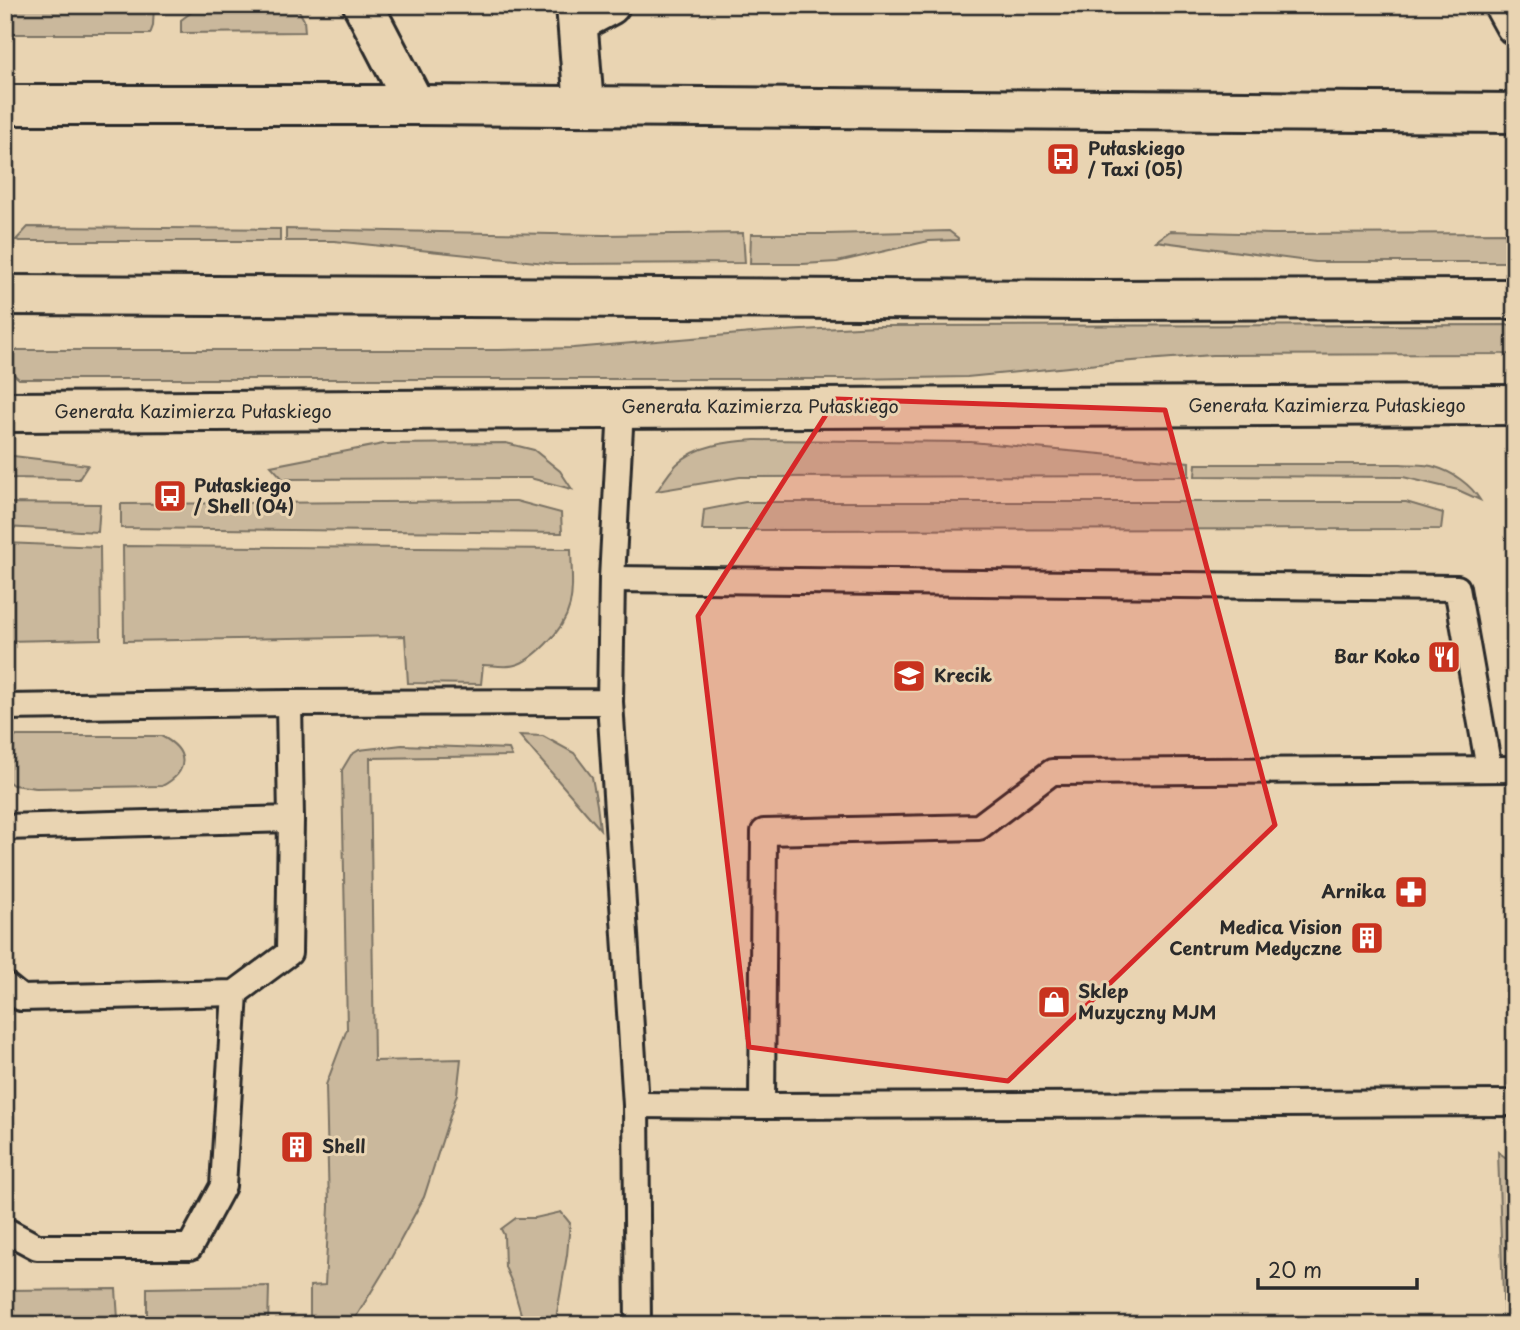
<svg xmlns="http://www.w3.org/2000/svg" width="1520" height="1330" viewBox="0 0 1520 1330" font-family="'Playpen Sans',sans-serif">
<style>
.green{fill:#cab89c;stroke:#7a7264;stroke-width:2}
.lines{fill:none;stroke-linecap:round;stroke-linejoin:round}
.lane-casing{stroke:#2b2b2b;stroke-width:30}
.street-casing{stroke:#2b2b2b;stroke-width:44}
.secondary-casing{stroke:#2b2b2b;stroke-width:44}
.lane{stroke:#e9d4b2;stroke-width:24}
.street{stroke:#e9d4b2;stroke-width:38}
.secondary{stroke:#e9d4b2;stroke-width:38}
.marked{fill:#d62828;fill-opacity:0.2;stroke:#d62828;stroke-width:5;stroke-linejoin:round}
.labels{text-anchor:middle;stroke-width:6;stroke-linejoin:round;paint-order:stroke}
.poi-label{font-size:18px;font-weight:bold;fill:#2b2b2b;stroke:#e9d4b2;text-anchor:start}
.street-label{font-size:18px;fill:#2b2b2b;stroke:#e9d4b2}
</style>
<rect width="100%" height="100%" fill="#e9d4b2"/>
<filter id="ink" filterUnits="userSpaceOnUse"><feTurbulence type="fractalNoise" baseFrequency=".0143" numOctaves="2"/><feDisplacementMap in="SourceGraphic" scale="14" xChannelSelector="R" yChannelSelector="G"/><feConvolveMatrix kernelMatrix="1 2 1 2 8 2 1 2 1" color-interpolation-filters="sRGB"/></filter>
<g filter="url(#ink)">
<g class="green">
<path d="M5,5H154L153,26L150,34H5Z"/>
<path d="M201,5H296L304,20L305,32L181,33V20Z"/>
<path d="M28,227L280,229V241H20L16,240Z"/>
<path d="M286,229L604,235L743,233L745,263L555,264L334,241H286Z"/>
<path d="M949,231L958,238V240L929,241L837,262L803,264H750L751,234H827Z"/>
<path d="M1170,231L1272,234L1515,233V262H1315L1156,241Z"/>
<path d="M1515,325V354L1212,355L1119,362L967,377L853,379H19L11,372L10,350H499L573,348L764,332L877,326Z"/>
<path d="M756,440L971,442L1189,462V476L740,477L657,491C663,482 669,472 677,464C698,444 729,442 756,440Z"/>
<path d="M506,443L534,450L560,471L572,489L530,478L283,479L271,466L383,444Z"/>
<path d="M5,455L88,465L79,479L5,478Z"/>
<path d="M1196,464H1401C1412,465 1425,464 1435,467C1453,472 1471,485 1480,500L1458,490L1403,477L1195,476Z"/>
<path d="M516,501L561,513L562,533L121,528V504Z"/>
<path d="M745,502H1406L1443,513L1441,529L702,530L704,510Z"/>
<path d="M5,503L100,504L98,532L5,527Z"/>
<path d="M5,543L100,547L101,639L5,641Z"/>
<path d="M123,546L571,549C572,589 578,613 546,644C538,652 527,662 515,665C506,668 492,665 483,665L481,684L408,683L405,636L124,641Z"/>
<path d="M519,735L543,736L574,753L592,777L597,805L600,829Z"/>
<path d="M17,736H161C189,750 190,771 162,786L36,788L13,785L5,779V742L7,740Z"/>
<path d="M402,745L509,749L512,756L370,758L374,1061L461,1059L457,1094L424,1197L384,1271L351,1325H310V1286L325,1285L329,1207L326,1085L347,1029L342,770L351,755L359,750Z"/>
<path d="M1498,1152L1515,1164V1325H1504Z"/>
<path d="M561,1212L570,1223L567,1255L555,1325H531L521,1314L512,1283L505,1267L504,1235L501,1229L516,1218H535Z"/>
<path d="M269,1286L268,1325H5V1290L116,1289L118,1319H147V1288Z"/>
</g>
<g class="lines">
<defs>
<g id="lane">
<path d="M612,579L1457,588L1489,769"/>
<path d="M610,702L636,1105L638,1325"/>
<path d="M5,707L289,703L610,702L612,579L621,408"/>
<path d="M5,827L291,819L289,703"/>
<path d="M5,985L21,998L235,993L289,953L291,819"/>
<path d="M636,1105L762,1106L1515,1103"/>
<path d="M762,1106L764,832L979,827L1052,772L1515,769"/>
<path d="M5,1230L37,1247H190L223,1186L235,993"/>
</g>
<g id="street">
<path d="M363,5L415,105"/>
<path d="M576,5L584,106"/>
<path d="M1504,5L1515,25"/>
<path d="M578,22L610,5"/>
<path d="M5,105H415L1515,113"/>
</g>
<g id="secondary">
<path d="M5,295L1097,300L1515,299"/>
<path d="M5,412C508,410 1012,406 1515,405"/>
</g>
</defs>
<use href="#lane" class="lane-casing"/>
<use href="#street" class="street-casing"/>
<use href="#secondary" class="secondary-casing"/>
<use href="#lane" class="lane"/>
<use href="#street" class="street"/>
<use href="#secondary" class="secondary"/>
</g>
</g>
<path class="marked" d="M836,399L1165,410L1275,825L1008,1081L749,1047L698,616Z"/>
<defs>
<symbol id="bus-square" viewBox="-11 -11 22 22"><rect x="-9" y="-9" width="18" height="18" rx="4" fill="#c8321e" stroke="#e9d4b2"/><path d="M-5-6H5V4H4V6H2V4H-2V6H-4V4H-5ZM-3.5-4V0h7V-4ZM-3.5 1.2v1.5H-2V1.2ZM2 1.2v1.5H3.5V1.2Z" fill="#fff"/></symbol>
<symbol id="restaurant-square" viewBox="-11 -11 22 22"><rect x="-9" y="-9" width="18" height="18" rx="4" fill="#c8321e" stroke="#e9d4b2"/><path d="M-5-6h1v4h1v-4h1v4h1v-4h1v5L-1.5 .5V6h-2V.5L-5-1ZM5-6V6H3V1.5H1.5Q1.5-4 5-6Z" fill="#fff"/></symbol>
<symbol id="school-square" viewBox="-11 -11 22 22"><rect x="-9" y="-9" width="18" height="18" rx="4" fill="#c8321e" stroke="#e9d4b2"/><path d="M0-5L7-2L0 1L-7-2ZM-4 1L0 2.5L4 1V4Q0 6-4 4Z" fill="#fff"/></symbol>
<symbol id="pharmacy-square" viewBox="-11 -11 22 22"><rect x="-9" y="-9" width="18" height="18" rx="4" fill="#c8321e" stroke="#e9d4b2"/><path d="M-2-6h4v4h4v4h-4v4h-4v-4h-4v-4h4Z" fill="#fff"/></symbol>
<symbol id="building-square" viewBox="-11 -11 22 22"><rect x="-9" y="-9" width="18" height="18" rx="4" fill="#c8321e" stroke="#e9d4b2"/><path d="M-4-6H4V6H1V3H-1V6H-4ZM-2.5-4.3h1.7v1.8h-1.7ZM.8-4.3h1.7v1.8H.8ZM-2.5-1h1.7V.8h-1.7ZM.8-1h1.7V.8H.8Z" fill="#fff"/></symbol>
<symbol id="shop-square" viewBox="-11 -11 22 22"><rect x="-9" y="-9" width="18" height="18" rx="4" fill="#c8321e" stroke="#e9d4b2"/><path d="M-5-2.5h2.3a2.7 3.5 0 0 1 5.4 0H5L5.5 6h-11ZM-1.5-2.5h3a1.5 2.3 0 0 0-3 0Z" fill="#fff"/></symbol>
</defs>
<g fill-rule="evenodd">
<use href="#bus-square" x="1044" y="140" width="38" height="38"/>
<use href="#bus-square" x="151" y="477" width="38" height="38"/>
<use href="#restaurant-square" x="1425" y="638" width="38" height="38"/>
<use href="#school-square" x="890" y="657" width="38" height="38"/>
<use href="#pharmacy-square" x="1392" y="873" width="38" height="38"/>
<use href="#building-square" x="1348" y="919" width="38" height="38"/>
<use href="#shop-square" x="1035" y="983" width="38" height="38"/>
<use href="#building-square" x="278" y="1128" width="38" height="38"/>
</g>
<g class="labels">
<g class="poi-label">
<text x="1088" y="155">Pułaskiego<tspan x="1088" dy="21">/ Taxi (05)</tspan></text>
<text x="194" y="492">Pułaskiego<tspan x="194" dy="21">/ Shell (04)</tspan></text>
<text x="1420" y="663" text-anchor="end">Bar Koko</text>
<text x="934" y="682">Krecik</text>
<text x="1386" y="898" text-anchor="end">Arnika</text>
<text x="1342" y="934" text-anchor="end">Medica Vision<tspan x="1342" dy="21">Centrum Medyczne</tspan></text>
<text x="1078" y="998">Sklep<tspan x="1078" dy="21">Muzyczny MJM</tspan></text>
<text x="322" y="1153">Shell</text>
</g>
<g class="street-label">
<text x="1327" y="412">Generała Kazimierza Pułaskiego</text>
<text x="760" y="413">Generała Kazimierza Pułaskiego</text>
<text x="193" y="418">Generała Kazimierza Pułaskiego</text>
</g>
</g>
<rect width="1520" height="1330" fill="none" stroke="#e9d4b2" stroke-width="28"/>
<rect x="14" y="14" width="1492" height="1302" fill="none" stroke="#2b2b2b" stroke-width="2.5" filter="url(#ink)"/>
<path d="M1258 1278v10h159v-10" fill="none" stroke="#2b2b2b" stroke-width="3.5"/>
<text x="1268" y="1278" font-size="21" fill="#2b2b2b" stroke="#e9d4b2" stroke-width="5" paint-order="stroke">20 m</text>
</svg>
